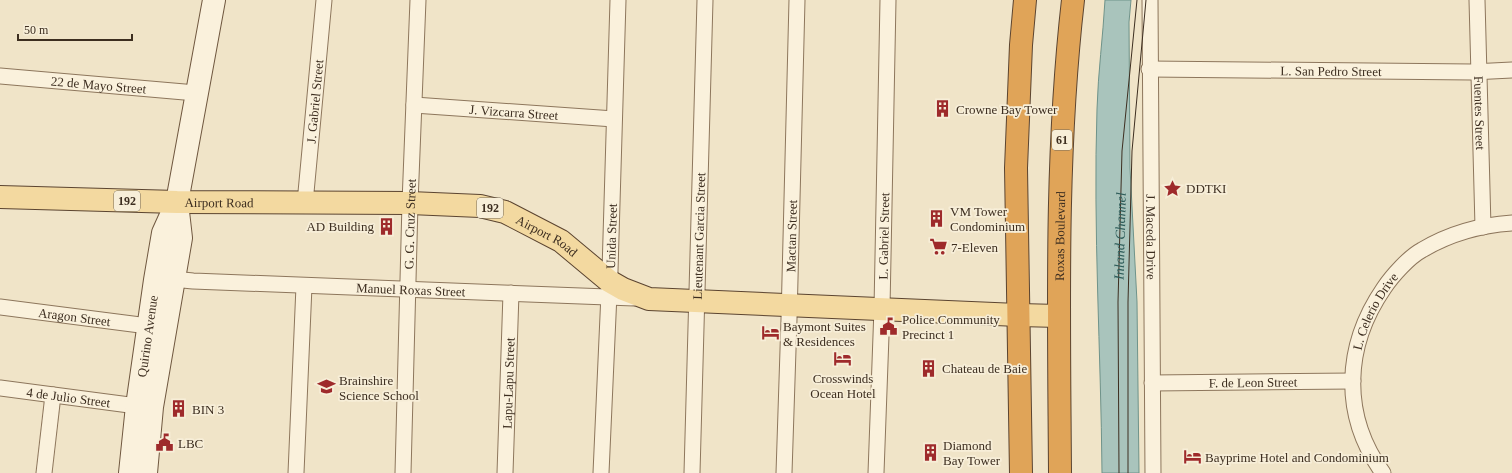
<svg xmlns="http://www.w3.org/2000/svg" width="1512" height="473" viewBox="0 0 1512 473" font-family="'Times New Roman',serif">
<style>
.water{fill:#a9c4bc;stroke:#6f938a}
.lines{fill:none;stroke-linecap:round;stroke-linejoin:round}
.street-casing{stroke:#8d765c;stroke-width:17}
.secondary-casing{stroke:#6f573f;stroke-width:24}
.primary-casing{stroke:#5b4430;stroke-width:24}
.highway-casing{stroke:#5b4430;stroke-width:24}
.street{stroke:#faf1dc;stroke-width:15}
.secondary{stroke:#faf1dc;stroke-width:22}
.primary{stroke:#f3d9a0;stroke-width:22}
.highway{stroke:#e0a458;stroke-width:22}
.tram{stroke:#3d2e20;stroke-width:1}
.labels{text-anchor:middle;stroke-width:3.5;stroke-linejoin:round;paint-order:stroke}
.shield{fill:#f7eed8;stroke:#756857;stroke-width:1}
.shield-label{font-size:12px;font-weight:bold;fill:#3d2e20}
.street-label{font-size:13px;fill:#3d2e20;stroke:#f7eed8}
.poi-label{font-size:13px;fill:#3d2e20;stroke:#f7eed8;text-anchor:start}
.water-label{font-size:14px;font-style:italic;fill:#2f5d5a;stroke:#f7eed8}
</style>
<rect width="100%" height="100%" fill="#f0e4c8"/>
<path class="water" d="M1105,0H1131L1129,22L1130,168L1137,302L1139,473H1102C1101,352 1093,230 1097,109C1098,73 1103,36 1105,0Z"/>
<g class="lines">
<defs>
<g id="street">
<path id="s1" d="M1150,0L1153,473"/>
<path id="s2" d="M1477,0L1483,227"/>
<path id="s3" d="M1149,69L1472,72L1512,70"/>
<path id="s4" d="M0,76L196,93"/>
<path id="s5" d="M414,105L614,119"/>
<path id="s6" d="M305,203L324,0"/>
<path id="s7" d="M173,279L193,281L634,298"/>
<path id="s8" d="M0,307L148,326"/>
<path id="s9" d="M1152,383L1353,381"/>
<path id="s10" d="M0,388L137,406"/>
<path d="M44,473L53,395"/>
<path d="M296,473L304,286"/>
<path id="s11" d="M403,473L410,203L418,0"/>
<path id="s12" d="M505,473L511,293"/>
<path id="s13" d="M601,473L610,271L618,0"/>
<path id="s14" d="M692,473L705,0"/>
<path id="s15" d="M784,473L789,319L797,0"/>
<path id="s16" d="M876,473L882,308L888,0"/>
<path id="s17" d="M1383,473C1341,415 1344,346 1384,288C1392,276 1409,257 1422,250C1449,234 1481,225 1512,223"/>
</g>
<g id="secondary">
<path id="s18" d="M130,473L137,406L155,280L163,233L177,202L214,0"/>
<path d="M146,473L152,407L181,238L177,203"/>
</g>
<g id="primary">
<path id="s19" d="M0,197L177,202L410,203L480,206L505,212L561,241L609,281L623,289L649,299L1019,315L1059,316"/>
</g>
<g id="highway">
<path d="M1021,473L1016,168L1021,45L1025,0"/>
<path id="s20" d="M1060,473C1059,315 1055,157 1073,0"/>
</g>
</defs>
<use href="#street" class="street-casing"/>
<use href="#secondary" class="secondary-casing"/>
<use href="#primary" class="primary-casing"/>
<use href="#highway" class="highway-casing"/>
<use href="#street" class="street"/>
<use href="#secondary" class="secondary"/>
<use href="#primary" class="primary"/>
<use href="#highway" class="highway"/>
<g class="tram">
<path id="s21" d="M1119,473L1118,302L1122,151L1137,0"/>
<path d="M1128,473V302L1132,151L1146,0"/>
</g>
</g>
<defs>
<symbol id="building-bare" viewBox="-9 -9 18 18"><path d="M-4-6H4V6H1V3H-1V6H-4ZM-2.5-4.3h1.7v1.8h-1.7ZM.8-4.3h1.7v1.8H.8ZM-2.5-1h1.7V.8h-1.7ZM.8-1h1.7V.8H.8Z" fill="#9e2a2b" stroke="#f7eed8" stroke-width="2.5" paint-order="stroke"/></symbol>
<symbol id="sight-bare" viewBox="-9 -9 18 18"><path d="M0-6L1.8-2.2L6-1.7L2.9 1.2L3.7 5.4L0 3.3L-3.7 5.4L-2.9 1.2L-6-1.7L-1.8-2.2Z" fill="#9e2a2b" stroke="#f7eed8" stroke-width="2.5" paint-order="stroke"/></symbol>
<symbol id="supermarket-bare" viewBox="-9 -9 18 18"><path d="M-6-5.5h2.5l.6 2H6L4.5 2H-2.5L-4.4-4H-6ZM-1.5 3.2a1.3 1.3 0 1 0 .1 0ZM3 3.2a1.3 1.3 0 1 0 .1 0Z" fill="#9e2a2b" stroke="#f7eed8" stroke-width="2.5" paint-order="stroke"/></symbol>
<symbol id="civic-bare" viewBox="-9 -9 18 18"><path d="M-.6-6.5H3V-4.5H.6V-3L4-1V1h2V6H-6V1h2V-1L-.6-3ZM-1.2 2.5V6h2.4V2.5Z" fill="#9e2a2b" stroke="#f7eed8" stroke-width="2.5" paint-order="stroke"/></symbol>
<symbol id="hotel-bare" viewBox="-9 -9 18 18"><path d="M-6-4.5h1.5V1H6V5H4.5V3h-9V5H-6ZM-4 0a1.8 1.8 0 1 1 3.6 0ZM.5 0V-2.5h3Q6-2.5 6 0Z" fill="#9e2a2b" stroke="#f7eed8" stroke-width="2.5" paint-order="stroke"/></symbol>
<symbol id="school-bare" viewBox="-9 -9 18 18"><path d="M0-5L7-2L0 1L-7-2ZM-4 1L0 2.5L4 1V4Q0 6-4 4Z" fill="#9e2a2b" stroke="#f7eed8" stroke-width="2.5" paint-order="stroke"/></symbol>
</defs>
<g fill-rule="evenodd">
<use href="#building-bare" x="930" y="96" width="25" height="25"/>
<use href="#sight-bare" x="1160" y="176" width="25" height="25"/>
<use href="#building-bare" x="924" y="206" width="25" height="25"/>
<use href="#building-bare" x="374" y="214" width="25" height="25"/>
<use href="#supermarket-bare" x="926" y="234" width="25" height="25"/>
<use href="#civic-bare" x="876" y="314" width="25" height="25"/>
<use href="#hotel-bare" x="758" y="320" width="25" height="25"/>
<use href="#hotel-bare" x="830" y="346" width="25" height="25"/>
<use href="#building-bare" x="916" y="356" width="25" height="25"/>
<use href="#school-bare" x="314" y="374" width="25" height="25"/>
<use href="#building-bare" x="166" y="396" width="25" height="25"/>
<use href="#civic-bare" x="152" y="430" width="25" height="25"/>
<use href="#building-bare" x="918" y="440" width="25" height="25"/>
<use href="#hotel-bare" x="1180" y="444" width="25" height="25"/>
</g>
<g class="labels">
<g class="shield">
<rect x="1052" y="130" width="20" height="20" rx="3"/>
<rect x="114" y="191" width="26" height="20" rx="3"/>
<rect x="477" y="198" width="26" height="20" rx="3"/>
</g>
<g class="shield-label">
<text x="1062" y="144">61</text>
<text x="127" y="205">192</text>
<text x="490" y="212">192</text>
</g>
<g class="street-label">
<text dy="5" stroke="none"><textPath href="#s3" startOffset="182">L. San Pedro Street</textPath></text>
<text dy="5" stroke="none"><textPath href="#s4" startOffset="99">22 de Mayo Street</textPath></text>
<text dy="5" stroke="none"><textPath href="#s6" startOffset="102">J. Gabriel Street</textPath></text>
<text dy="5" stroke="none"><textPath href="#s5" startOffset="100">J. Vizcarra Street</textPath></text>
<text dy="5" stroke="none"><textPath href="#s2" startOffset="113">Fuentes Street</textPath></text>
<text dy="5" stroke="none"><textPath href="#s19" startOffset="219">Airport Road</textPath></text>
<text dy="5" stroke="none"><textPath href="#s11" startOffset="249">G. G. Cruz Street</textPath></text>
<text dy="5" stroke="none"><textPath href="#s14" startOffset="237">Lieutenant Garcia Street</textPath></text>
<text dy="5" stroke="none"><textPath href="#s20" startOffset="237">Roxas Boulevard</textPath></text>
<text dy="5" stroke="none"><textPath href="#s19" startOffset="554">Airport Road</textPath></text>
<text dy="5" stroke="none"><textPath href="#s13" startOffset="237">Unida Street</textPath></text>
<text dy="5" stroke="none"><textPath href="#s15" startOffset="237">Mactan Street</textPath></text>
<text dy="5" stroke="none"><textPath href="#s16" startOffset="237">L. Gabriel Street</textPath></text>
<text dy="5" stroke="none"><textPath href="#s1" startOffset="237">J. Maceda Drive</textPath></text>
<text dy="5" stroke="none"><textPath href="#s7" startOffset="238">Manuel Roxas Street</textPath></text>
<text dy="5" stroke="none"><textPath href="#s17" startOffset="173">L. Celerio Drive</textPath></text>
<text dy="5" stroke="none"><textPath href="#s8" startOffset="75">Aragon Street</textPath></text>
<text dy="5" stroke="none"><textPath href="#s18" startOffset="138">Quirino Avenue</textPath></text>
<text dy="5" stroke="none"><textPath href="#s9" startOffset="101">F. de Leon Street</textPath></text>
<text dy="5" stroke="none"><textPath href="#s12" startOffset="90">Lapu-Lapu Street</textPath></text>
<text dy="5" stroke="none"><textPath href="#s10" startOffset="69">4 de Julio Street</textPath></text>
</g>
<g class="poi-label">
<text x="956" y="114">Crowne Bay Tower</text>
<text x="1186" y="193">DDTKI</text>
<text x="950" y="216">VM Tower<tspan x="950" dy="15">Condominium</tspan></text>
<text x="374" y="231" text-anchor="end">AD Building</text>
<text x="951" y="252">7-Eleven</text>
<text x="902" y="324">Police Community<tspan x="902" dy="15">Precinct 1</tspan></text>
<text x="783" y="331">Baymont Suites<tspan x="783" dy="15">&amp; Residences</tspan></text>
<text x="942" y="373">Chateau de Baie</text>
<text x="843" y="383" text-anchor="middle">Crosswinds<tspan x="843" dy="15">Ocean Hotel</tspan></text>
<text x="339" y="385">Brainshire<tspan x="339" dy="15">Science School</tspan></text>
<text x="192" y="414">BIN 3</text>
<text x="178" y="448">LBC</text>
<text x="943" y="450">Diamond<tspan x="943" dy="15">Bay Tower</tspan></text>
<text x="1205" y="462">Bayprime Hotel and Condominium</text>
</g>
<g class="water-label">
<text dy="5" stroke="none"><textPath href="#s21" startOffset="237">Inland Channel</textPath></text>
</g>
</g>
<path d="M18 34v6h114v-6" fill="none" stroke="#3d2e20" stroke-width="2"/>
<text x="24" y="34" font-size="12" fill="#3d2e20" stroke="#f7eed8" stroke-width="3" paint-order="stroke">50 m</text>
</svg>
